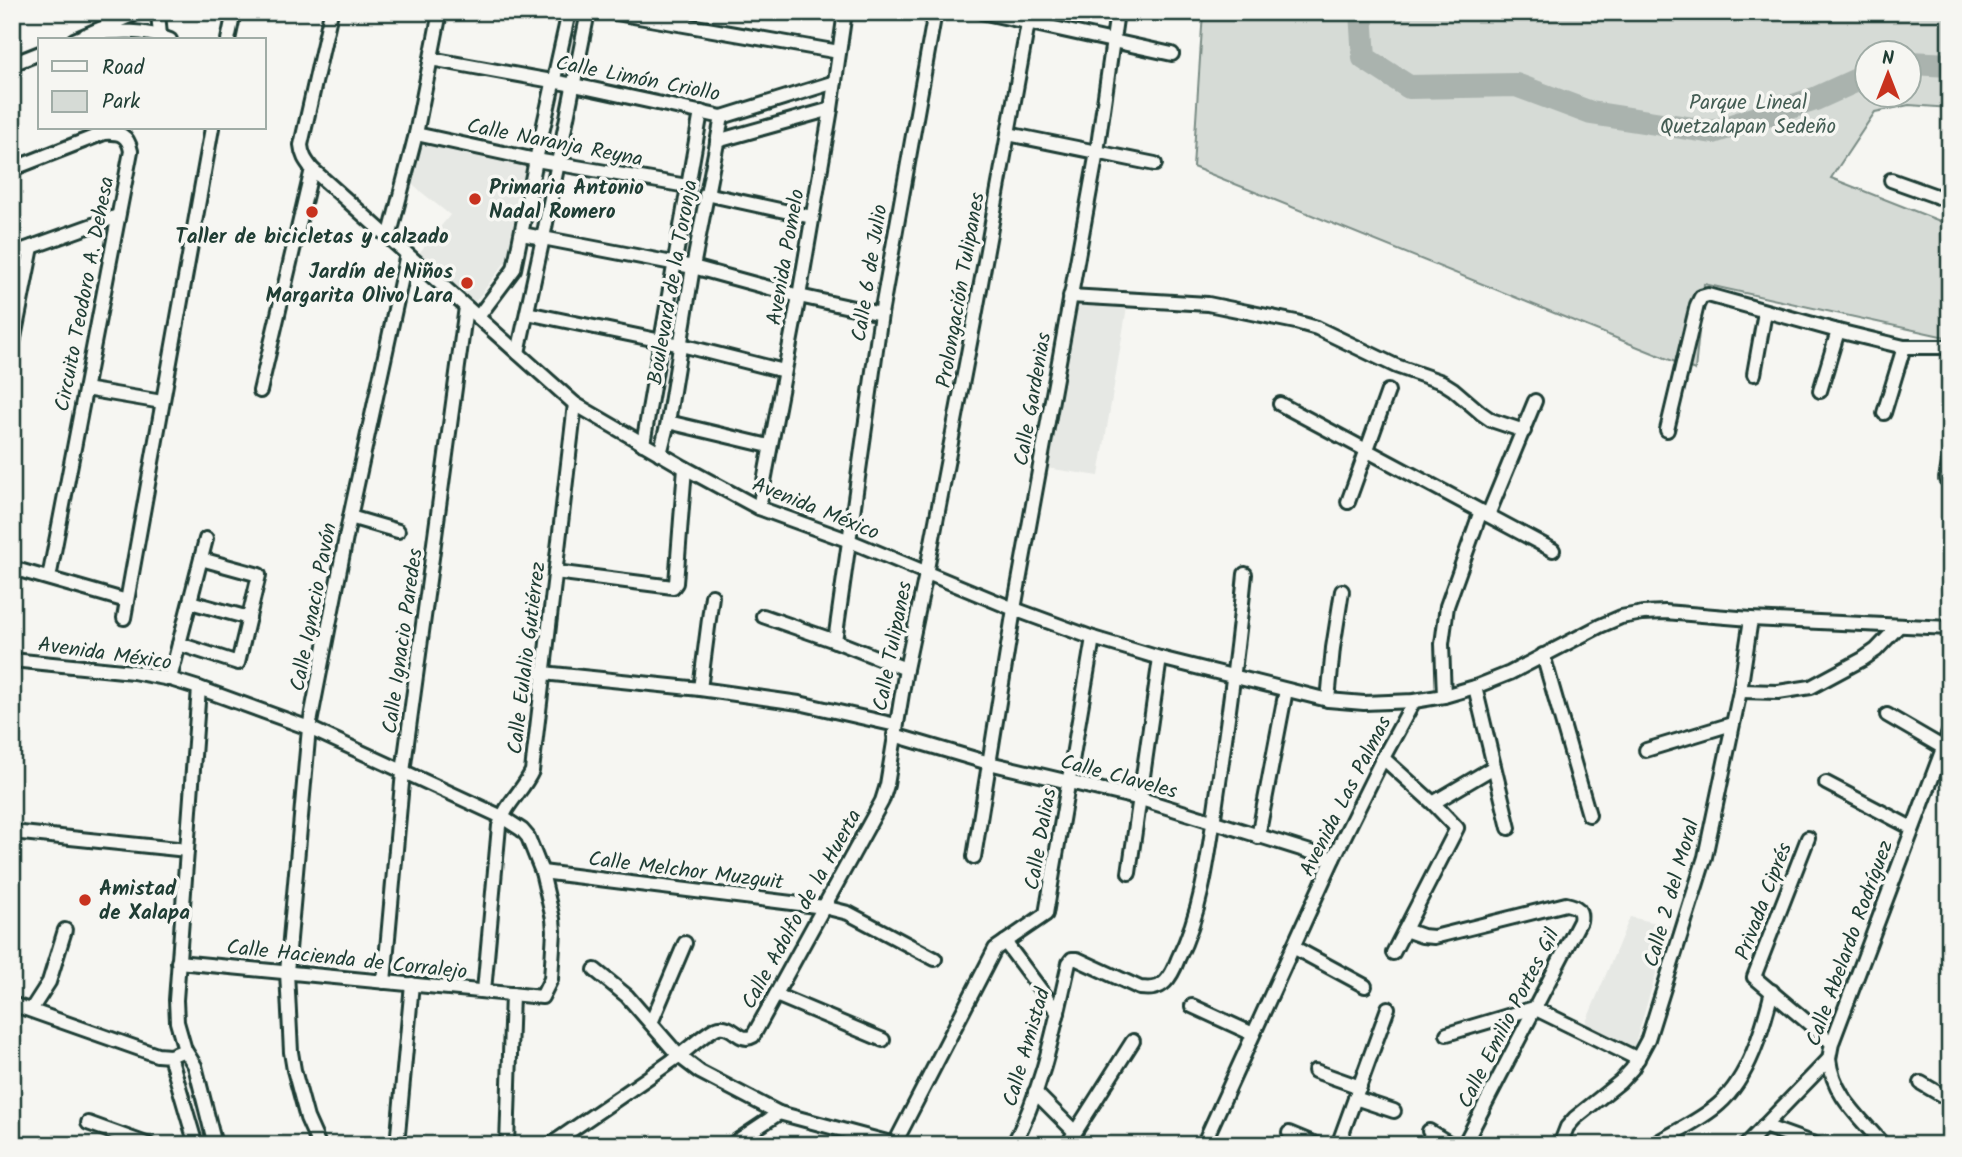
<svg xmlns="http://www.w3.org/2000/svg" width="1962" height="1157" viewBox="0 0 1962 1157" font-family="Kalam,sans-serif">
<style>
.built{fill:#e6e8e4}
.green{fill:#d6dbd6;stroke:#7a8c85;stroke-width:2;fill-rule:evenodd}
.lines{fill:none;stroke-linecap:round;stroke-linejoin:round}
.river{stroke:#aab3ae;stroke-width:24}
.street-casing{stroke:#1f3d34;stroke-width:18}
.street{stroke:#f6f6f2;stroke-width:12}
.poi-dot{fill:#c8321e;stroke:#f6f6f2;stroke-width:2.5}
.labels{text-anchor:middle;stroke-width:7;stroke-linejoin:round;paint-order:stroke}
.street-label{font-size:21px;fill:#1f3d34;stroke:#f6f6f2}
.park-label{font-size:21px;fill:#445d54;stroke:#f6f6f2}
.poi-label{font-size:21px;font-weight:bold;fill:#1f3d34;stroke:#f6f6f2;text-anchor:start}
</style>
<rect width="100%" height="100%" fill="#f6f6f2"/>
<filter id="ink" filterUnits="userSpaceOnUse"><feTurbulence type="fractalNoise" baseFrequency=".0143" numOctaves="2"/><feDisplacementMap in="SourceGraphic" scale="14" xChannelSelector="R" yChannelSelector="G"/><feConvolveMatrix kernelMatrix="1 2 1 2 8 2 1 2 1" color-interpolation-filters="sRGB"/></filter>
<g filter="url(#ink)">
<g class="built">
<path d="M422,143L526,165L507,260L472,306L416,257L450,215L410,183Z"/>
<path d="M1075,305L1127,307L1099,476L1046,468Z"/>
<path d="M1630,917L1670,926L1633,1051L1584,1027Z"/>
</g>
<path class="green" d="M1203,12H1950V108L1909,105L1875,112L1831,178L1950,225V338L1704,284L1695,370L1193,167ZM1868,52H1910V94H1868Z"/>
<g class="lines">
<g class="river">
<path d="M1361,12L1364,58L1409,87L1516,85L1591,113L1713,132L1815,99L1868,75"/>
<path d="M1910,63L1950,65"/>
</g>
<defs>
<g id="street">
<path d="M158,12L160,36"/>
<path d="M331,12L301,145C302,156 306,161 312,169L575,404L685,468L759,508L850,541L1014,609L1093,638L1160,658L1328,700L1364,703L1414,701L1444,696L1475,687L1510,673L1600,626L1621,617L1643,613L1665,612L1751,619L1950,628"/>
<path d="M610,12L839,52"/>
<path d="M981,12L1172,54"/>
<path d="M90,34C117,31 144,29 170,40"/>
<path d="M74,40L139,12"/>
<path d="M228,40L234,12"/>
<path d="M431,59L574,85L722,117L835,82"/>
<path d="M12,64L40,53"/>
<path d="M416,134L536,160L687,186"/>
<path d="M1008,134L1155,164"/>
<path d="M717,141L831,109"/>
<path d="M12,169L104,133C120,132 128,135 131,151L49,578"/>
<path d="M1891,180L1950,201"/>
<path d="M706,194L812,217"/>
<path d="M522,234L693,267L799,296L881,314"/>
<path d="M389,238L416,134L440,12"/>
<path d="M12,254L118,216"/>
<path d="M1070,296L1208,304L1296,322L1317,328L1396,366L1442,382L1453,389L1481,413L1491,420L1524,431"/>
<path d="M527,313L681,345L784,371"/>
<path d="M478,317L514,269L536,160L569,12"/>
<path d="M12,348L32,247"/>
<path d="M518,353L543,238L588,12"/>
<path d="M1754,374L1765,312"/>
<path d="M85,389L162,402"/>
<path d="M260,391L312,169"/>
<path d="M1820,391L1838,331"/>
<path d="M1280,404L1553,550"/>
<path d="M1884,413L1904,347"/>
<path d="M668,422L769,446"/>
<path d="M1667,430L1697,305L1701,297L1708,295L1838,331L1904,347H1950"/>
<path d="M643,444L701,112"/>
<path d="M660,454L668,422L693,267L722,117"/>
<path d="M1946,479L1950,458"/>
<path d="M1348,502L1388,391"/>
<path d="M759,508L799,296L831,109L845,12"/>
<path d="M1488,515L1535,401"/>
<path d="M350,517L398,531"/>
<path d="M12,568L127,601"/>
<path d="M555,572L673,587L676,583L685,468"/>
<path d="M190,602L249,618"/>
<path d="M763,616L835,641L906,669"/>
<path d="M124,618L212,128"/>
<path d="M835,641L881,314L935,12"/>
<path d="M179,644L238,663L259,575L201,559"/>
<path d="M1543,655L1589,815"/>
<path d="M12,660L133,672L170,679L199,688L309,728L502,817L522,830L528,837L542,872L553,919L554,931L551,979L542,997L178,962"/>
<path d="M543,673L700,689L799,703L896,725"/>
<path d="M170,679L206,539"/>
<path d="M1475,687L1509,828"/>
<path d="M199,688L176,1000L177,1022L185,1050L195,1066L215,1145"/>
<path d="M700,689L712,596"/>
<path d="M1740,691L1778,692L1811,687L1863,659L1876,650L1898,627"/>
<path d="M1444,696L1442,644L1447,606L1481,511"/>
<path d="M1328,700L1333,648L1342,591"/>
<path d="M1887,715L1949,751"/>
<path d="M894,735L989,763L1141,799L1333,859"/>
<path d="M1646,750L1732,724"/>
<path d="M1383,758L1433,803L1457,828L1393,953"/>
<path d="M1826,783L1912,828"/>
<path d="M1433,803L1494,767"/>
<path d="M12,832L187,850"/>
<path d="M1258,837L1286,690"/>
<path d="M1808,838L1754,977L1832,1043"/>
<path d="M974,857L1014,609L1097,152L1117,12"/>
<path d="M542,872L824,907L848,913L935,959"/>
<path d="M1129,873L1160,658"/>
<path d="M1405,930L1422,936L1434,937L1566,904C1577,906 1582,910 1580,921L1464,1145"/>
<path d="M1005,942L1058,1013"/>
<path d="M1293,947L1365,986"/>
<path d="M595,970L627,996L679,1056L700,1072L779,1113L898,1145"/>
<path d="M384,982L403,772L466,307"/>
<path d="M484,991L499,826C505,804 523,791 532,771L575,404"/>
<path d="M776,995L883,1040"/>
<path d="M12,1004L157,1055L170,1056L185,1050"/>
<path d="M1192,1006L1253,1034"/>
<path d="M31,1010L49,982L65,930"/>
<path d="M651,1023L685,943"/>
<path d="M1447,1034L1534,1008L1638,1059"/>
<path d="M170,1056L196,1145"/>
<path d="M1829,1059C1833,1096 1860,1117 1883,1145"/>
<path d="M1315,1071L1360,1087"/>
<path d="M1921,1083L1950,1100"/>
<path d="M1035,1092L1075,1132"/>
<path d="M1355,1098L1394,1111"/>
<path d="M88,1123L149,1145"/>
<path d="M1764,1126L1817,1145"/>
<path d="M1429,1131L1452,1145"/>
<path d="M1289,1133L1318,1145"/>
<path d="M319,1145L307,1118L294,1070L291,1052L287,972L309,728L350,517L407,254"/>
<path d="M397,1145L412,984"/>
<path d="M507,1145L512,994"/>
<path d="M550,1145C593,1115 637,1086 680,1055C688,1049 710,1029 719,1027C733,1024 740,1044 753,1036L882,801L887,785L906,669L926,574L974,322L1030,12"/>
<path d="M731,1145L779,1113"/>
<path d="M894,1145L995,949L1046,914L1093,638"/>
<path d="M1013,1145C1043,1089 1055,1024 1069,963L1072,959H1077L1140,988C1150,989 1158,989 1165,982C1171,976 1175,967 1178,959C1205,905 1210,841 1219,782C1229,713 1238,644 1245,574"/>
<path d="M1067,1145L1133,1041"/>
<path d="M1203,1145L1333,859L1383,758L1414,701"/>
<path d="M1338,1145L1388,1008"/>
<path d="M1560,1145L1567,1127L1575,1118L1620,1082L1632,1069L1648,1039L1705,857L1740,691L1751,619"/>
<path d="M1653,1145C1674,1132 1700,1121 1719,1104C1749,1078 1763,1028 1772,991"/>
<path d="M1746,1145L1829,1059L1832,1043L1950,730"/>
</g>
</defs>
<use href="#street" class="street-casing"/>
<use href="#street" class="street"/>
</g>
</g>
<g class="poi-dot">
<circle cx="475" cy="199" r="7"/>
<circle cx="312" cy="212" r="7"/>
<circle cx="467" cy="283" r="7"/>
<circle cx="85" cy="900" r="7"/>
</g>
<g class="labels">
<g class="street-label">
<text transform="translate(638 78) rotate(11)" y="7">Calle Limón Criollo</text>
<text transform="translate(555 142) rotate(11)" y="7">Calle Naranja Reyna</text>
<text transform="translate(785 257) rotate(-80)" y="7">Avenida Pomelo</text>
<text transform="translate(869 273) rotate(-81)" y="7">Calle 6 de Julio</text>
<text transform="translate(672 282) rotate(-80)" y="7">Boulevard de la Toronja</text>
<text transform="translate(960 290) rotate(-80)" y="7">Prolongación Tulipanes</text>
<text transform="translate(84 294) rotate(-79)" y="7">Circuito Teodoro A. Dehesa</text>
<text transform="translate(1032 399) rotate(-80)" y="7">Calle Gardenias</text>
<text transform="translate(816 508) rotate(22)" y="7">Avenida México</text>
<text transform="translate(313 607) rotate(-79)" y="7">Calle Ignacio Pavón</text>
<text transform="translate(402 641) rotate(-82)" y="7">Calle Ignacio Paredes</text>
<text transform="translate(892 646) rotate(-79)" y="7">Calle Tulipanes</text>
<text transform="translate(105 653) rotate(8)" y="7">Avenida México</text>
<text transform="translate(526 658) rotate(-83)" y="7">Calle Eulalio Gutiérrez</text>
<text transform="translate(1119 776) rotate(15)" y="7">Calle Claveles</text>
<text transform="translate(1345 796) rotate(-63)" y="7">Avenida Las Palmas</text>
<text transform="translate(1040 839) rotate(-80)" y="7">Calle Dalias</text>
<text transform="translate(686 870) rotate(7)" y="7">Calle Melchor Muzguit</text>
<text transform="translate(1671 893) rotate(-74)" y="7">Calle 2 del Moral</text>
<text transform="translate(1763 901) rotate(-69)" y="7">Privada Ciprés</text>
<text transform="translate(801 909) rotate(-61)" y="7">Calle Adolfo de la Huerta</text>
<text transform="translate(1849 943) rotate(-70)" y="7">Calle Abelardo Rodríguez</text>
<text transform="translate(347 959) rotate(6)" y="7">Calle Hacienda de Corralejo</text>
<text transform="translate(1508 1018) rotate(-63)" y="7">Calle Emilio Portes Gil</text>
<text transform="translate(1026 1047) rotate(-74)" y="7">Calle Amistad</text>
</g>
<g class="park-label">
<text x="1748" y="109">Parque Lineal<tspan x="1748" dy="24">Quetzalapan Sedeño</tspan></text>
</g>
<g class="poi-label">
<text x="489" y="194">Primaria Antonio<tspan x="489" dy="24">Nadal Romero</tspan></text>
<text x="312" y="243" text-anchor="middle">Taller de bicicletas y calzado</text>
<text x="453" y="278" text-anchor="end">Jardín de Niños<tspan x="453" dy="24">Margarita Olivo Lara</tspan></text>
<text x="99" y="895">Amistad<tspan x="99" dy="24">de Xalapa</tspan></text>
</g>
</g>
<rect width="1962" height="1157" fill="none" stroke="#f6f6f2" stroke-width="42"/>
<rect x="21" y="21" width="1920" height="1115" fill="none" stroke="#1f3d34" stroke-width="2.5" filter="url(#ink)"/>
<rect x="38" y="38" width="228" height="91" fill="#f6f6f2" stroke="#a0aca6" stroke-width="2"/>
<rect x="52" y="61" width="35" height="10" fill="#f6f6f2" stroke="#a0aca6" stroke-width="2"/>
<text x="102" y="74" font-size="21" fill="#1f3d34">Road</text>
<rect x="52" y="91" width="35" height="21" fill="#d6dbd6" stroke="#a0aca6" stroke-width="2"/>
<text x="102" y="108" font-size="21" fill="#1f3d34">Park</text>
<g transform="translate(1888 74)"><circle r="33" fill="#f6f6f2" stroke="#a0aca6" stroke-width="2"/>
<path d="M0-5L12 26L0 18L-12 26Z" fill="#c8321e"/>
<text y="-10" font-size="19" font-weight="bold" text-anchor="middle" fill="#1f3d34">N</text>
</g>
</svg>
